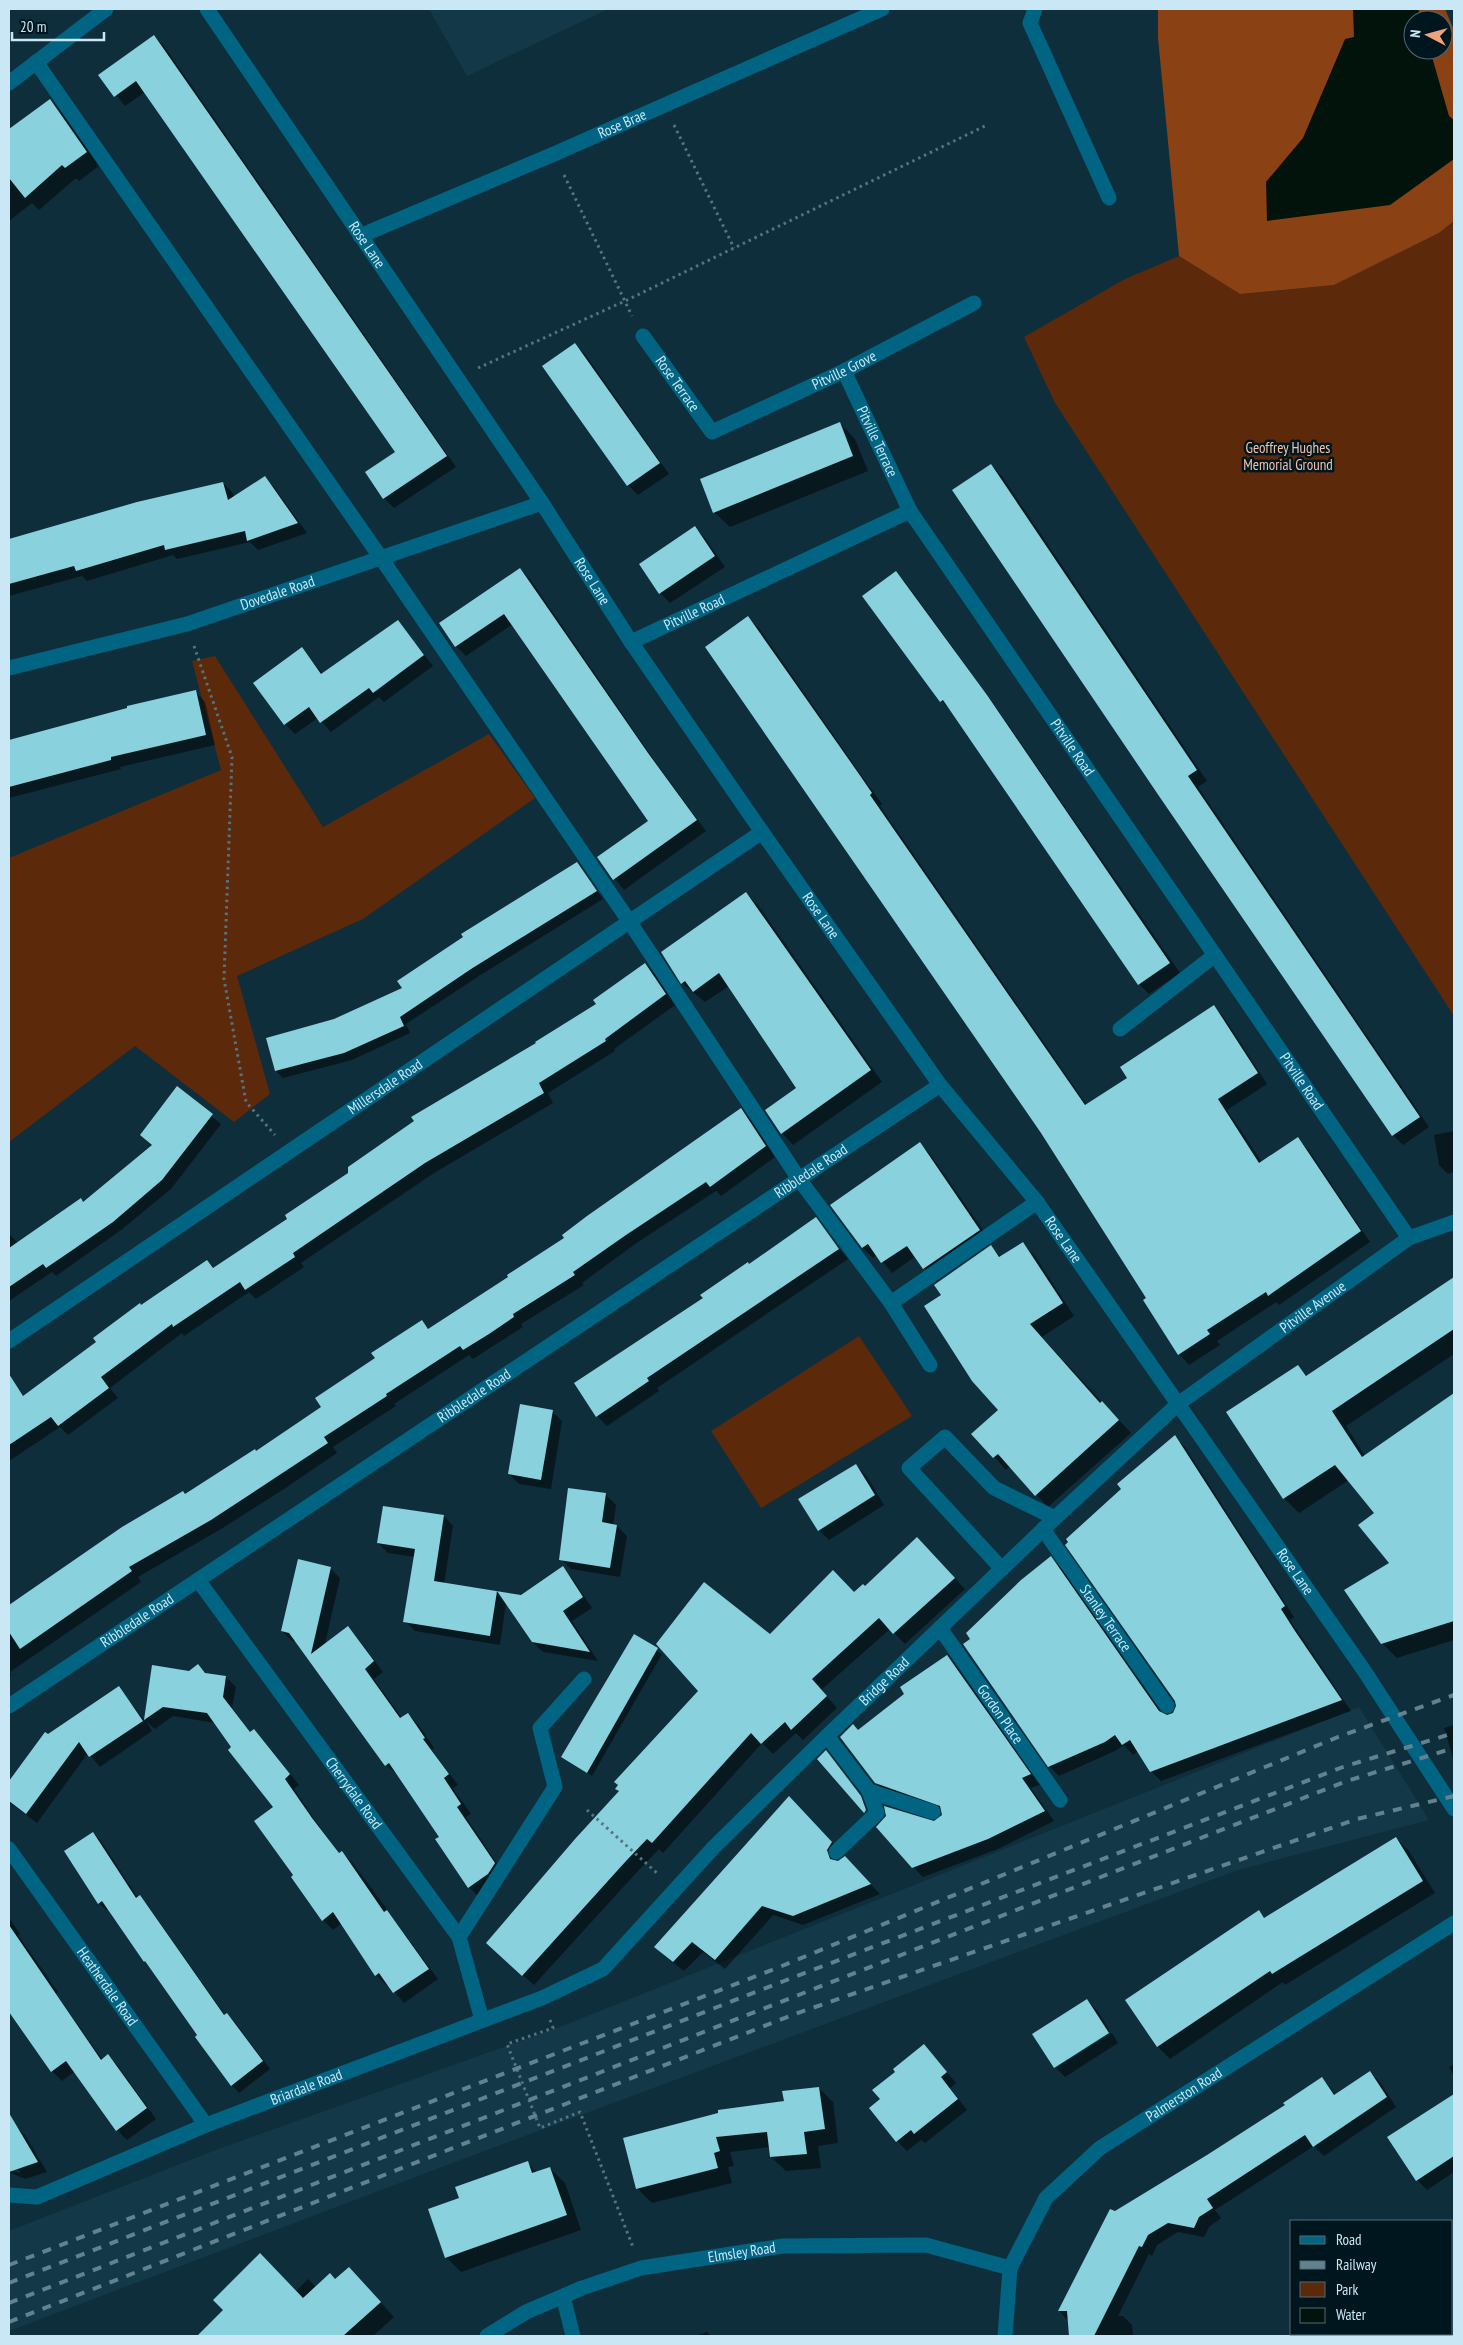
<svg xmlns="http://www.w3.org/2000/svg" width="1463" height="2345" viewBox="0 0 1463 2345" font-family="'PT Sans Narrow',sans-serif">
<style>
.built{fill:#133948}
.green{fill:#5c290b}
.forest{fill:#8a4114;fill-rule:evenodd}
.water{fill:#02130c}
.shadow{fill:#0007}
.building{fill:#89d1dc}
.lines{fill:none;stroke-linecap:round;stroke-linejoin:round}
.path{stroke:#547481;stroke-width:3;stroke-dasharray:2.5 4;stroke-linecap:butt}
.minor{stroke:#006482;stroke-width:15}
.rail{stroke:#638290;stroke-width:4;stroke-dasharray:9 9;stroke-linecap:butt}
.labels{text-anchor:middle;stroke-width:5;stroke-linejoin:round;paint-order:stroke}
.street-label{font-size:15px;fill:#c9e7f5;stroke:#00161f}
.park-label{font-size:15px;fill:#f4c0a7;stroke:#00161f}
</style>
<rect width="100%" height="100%" fill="#0e2e3b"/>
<g class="built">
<path d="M429,9H608L467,76Z"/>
<path d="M1359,1707L1429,1820L1238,1870L455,2162L9,2331V2231L221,2148L565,2025Z"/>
</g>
<g class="green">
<path d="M1454,221V1016L1055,403L1024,337L1125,279L1179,256L1240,294L1334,285L1439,233Z"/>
<path d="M215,656L323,827L489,734L535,798L363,919L237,976L270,1094L234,1122L135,1046L9,1142V858L221,770L192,661Z"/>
<path d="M859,1336L912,1416L761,1508L711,1431Z"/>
</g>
<path class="forest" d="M1158,9H1445L1454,30V221L1439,233L1334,285L1240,294L1179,256L1158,38ZM1413,20H1443V50H1413Z"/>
<path class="water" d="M1353,9H1418L1422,20H1413V50H1430L1449,116L1454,120V159L1390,205L1267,221L1266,182L1303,138L1345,39L1354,37Z"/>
<g class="shadow">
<path d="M154,36L164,46L456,467L394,508L384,498L397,453L145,92L125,106L100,75Z"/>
<path d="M50,100L63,114L99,166L79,181L76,178L39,210L32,203L9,221V131Z"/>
<path d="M574,344L585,354L669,474L638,495L628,485L544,366Z"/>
<path d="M840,423L855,439L868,471L730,527L714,512Z"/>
<path d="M991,465L1001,475L1207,781L1198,787L1429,1127L1403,1145L1393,1135Z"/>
<path d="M265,478L275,488L307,533L258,550L250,542L177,559L173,555L87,581L82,576L9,596V540L137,503L223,483L233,493L234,498Z"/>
<path d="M695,528L705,538L725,567L670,603L660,593Z"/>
<path d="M520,569L530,579L657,764L706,831L624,890L598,857L650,821L513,624L466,656L456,646Z"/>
<path d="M896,573L906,583L996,707L1180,973L1149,994L1139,984L952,711L941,701Z"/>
<path d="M748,618L759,628L869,786L882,804L880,806L1087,1105L1129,1078L1213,1007L1224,1017L1267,1084L1227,1110L1262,1162L1298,1139L1308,1149L1370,1242L1279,1305L1276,1302L1217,1341L1220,1345L1189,1365L1179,1354Z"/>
<path d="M398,622L433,666L384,702L379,697L331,732L318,718L295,734L285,724L302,649L323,674Z"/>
<path d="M195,691L205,702L215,745L120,767L121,769L9,798V741Z"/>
<path d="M577,864L603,899L479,976L406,1024L410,1033L352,1060L283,1078L276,1071L335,1020L403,989Z"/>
<path d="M746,893L758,905L882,1082L793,1145L782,1133L797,1088L729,986L705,1002L682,983Z"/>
<path d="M645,964L655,974L675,1005L614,1049L615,1051L548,1093L553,1103L434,1173L301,1263L304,1267L256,1299L249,1292L184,1336L182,1333L110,1388L118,1398L68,1435L60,1427L9,1461V1400L20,1393L24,1397L98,1342L141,1306L207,1261L214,1268L289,1219L598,1004Z"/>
<path d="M177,1088L221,1124L171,1189L121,1230L56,1276L52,1272L9,1301V1234L18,1243L84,1203L152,1146L141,1135Z"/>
<path d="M741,1110L751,1120L775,1157L721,1196L716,1191L635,1244L582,1283L584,1285L521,1324L523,1327L473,1359L469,1355L394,1404L396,1406L333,1447L337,1453L284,1489L221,1529L138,1577L141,1582L10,1672L11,1676L9,1677V1607L123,1528L186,1495L256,1453L322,1407L422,1321L429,1329L566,1239Z"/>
<path d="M1454,1131V1172L1448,1174L1439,1165L1434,1135Z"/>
<path d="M920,1144L930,1154L990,1240L934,1279L916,1256L892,1273L877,1255L873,1258L863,1248L832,1205Z"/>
<path d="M815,1219L848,1259L657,1388L659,1391L607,1426L597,1416L704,1299Z"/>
<path d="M1023,1243L1035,1256L1074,1316L1042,1337L1131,1433L1048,1507L1010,1466L1006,1470L973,1434L1000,1410L943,1295L991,1247L1001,1257Z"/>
<path d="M1454,1279V1354L1346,1426L1365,1456L1454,1395V1640L1397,1658L1382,1643L1391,1564L1376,1513L1349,1480L1299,1513L1284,1498L1298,1366L1308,1377Z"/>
<path d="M552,1411L562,1421L551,1489L519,1484L509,1474Z"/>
<path d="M1175,1437L1185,1447L1294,1617L1290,1620L1351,1711L1161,1781L1151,1771L1138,1751L1133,1755L1124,1745L1115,1751L1059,1776L1049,1766L1051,1558L1061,1568L1163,1715L1167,1717L1174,1714L1178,1706L1123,1489Z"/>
<path d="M856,1465L866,1475L884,1505L829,1540L819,1530Z"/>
<path d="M605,1494L616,1505L613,1526H617L627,1536L620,1577L571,1569L561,1559Z"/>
<path d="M444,1516L453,1526L444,1584L521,1596L562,1568L572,1578L592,1608L572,1621L598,1661L543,1652L533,1642L506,1603L500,1645L415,1631L405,1621L415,1557L388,1553L378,1543Z"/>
<path d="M927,1550L965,1589L905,1644L890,1629L821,1690L837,1708L803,1740L796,1733L773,1754L762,1743L663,1853L659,1849L637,1872L534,1985L499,1954L620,1792L616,1789L771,1635L865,1588Z"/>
<path d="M330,1568L340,1578L325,1644L347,1627L357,1637L383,1672L374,1679L402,1718L408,1714L418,1724L434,1748L432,1750L458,1785L453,1788L471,1814L466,1817L504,1874L479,1897L469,1887L441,1837L397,1774L386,1765L297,1642L292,1641L282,1631Z"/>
<path d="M635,1636L662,1654L592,1776L562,1757L608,1677Z"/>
<path d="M947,1657L957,1667L1040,1785L1031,1788L1054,1821L998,1849L923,1877L913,1867L935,1823L943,1816V1813L886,1793L876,1782L858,1732L906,1694Z"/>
<path d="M153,1666L190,1672L198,1666L206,1674L226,1677L236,1687L232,1708L251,1733L254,1731L264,1741L299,1785L294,1789L322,1830L340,1854L342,1853L352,1862L438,1979L404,2003L388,1984L386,1985L376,1975L342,1923L333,1930L323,1920L256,1821L275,1808L215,1723L173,1716L155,1729L146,1721L152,1731L100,1767L88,1753L37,1823L9,1802V1783L45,1733L48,1736L119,1688L145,1721Z"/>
<path d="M1454,1725V1761L1444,1728Z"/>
<path d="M799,1808L842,1853L836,1860L837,1863L855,1868L880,1894L803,1925L773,1915L725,1969L703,1952L684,1971L666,1957L656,1947Z"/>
<path d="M93,1833L101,1841L138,1898L140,1897L147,1904L225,2015L227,2014L235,2022L270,2069L239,2093L232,2085L109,1909L106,1910L99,1903Z"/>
<path d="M1396,1838L1408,1850L1435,1893L1285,1985L1283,1982L1170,2059L1158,2047L1127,2000L1258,1911L1266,1919Z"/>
<path d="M9,1918L20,1934L18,1935L58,1992L56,1994L103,2060L108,2056L118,2066L156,2119L127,2140L117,2130L75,2071L62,2081L52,2071L28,2017L9,1990Z"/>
<path d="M1087,2000L1097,2010L1110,2031L1055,2065V2067L1034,2034Z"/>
<path d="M1112,2033L1118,2043L1065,2077L1056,2068Z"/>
<path d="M924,2045L956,2083L950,2088L967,2110L925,2143L921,2140L907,2151L897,2141L881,2099L897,2072Z"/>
<path d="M1454,2064V2076L1449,2067Z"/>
<path d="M1370,2072L1380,2082L1396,2107L1324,2156L1314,2146L1215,2210L1221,2218L1209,2227L1204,2237L1178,2232L1157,2245L1152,2256L1149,2254L1118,2316H1123L1132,2325L1133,2336H1070L1069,2321L1059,2311L1115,2213L1208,2156L1286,2105L1322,2078L1336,2095Z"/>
<path d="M819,2088L833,2102L838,2143L818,2146L821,2168L786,2171L771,2157L770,2147L730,2152L734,2166L728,2167L732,2183L652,2203L638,2189L625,2139L785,2102Z"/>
<path d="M1454,2095V2172L1427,2190L1417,2180L1389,2138Z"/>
<path d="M15,2125L25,2135L47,2172L25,2179L9,2172V2169L20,2173V2171L9,2166V2128Z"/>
<path d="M527,2162L537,2173L550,2168L565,2183L581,2230L461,2272L446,2257L461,2199Z"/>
<path d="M308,2279L316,2287L336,2281L363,2283L394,2317L373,2336H219L209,2326L296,2291Z"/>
<path d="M707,2332L711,2336H695Z"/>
<path d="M1325,2334H1385L1387,2336H1326Z"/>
</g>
<g class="building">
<path d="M154,35L447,456L383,499L365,472L395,452L136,81L114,97L98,75Z"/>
<path d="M50,99L87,152L65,168L62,165L25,198L9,178V129Z"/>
<path d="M575,343L660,463L627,486L542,366Z"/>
<path d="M840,422L853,456L713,513L700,479Z"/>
<path d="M991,464L1197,770L1188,776L1420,1117L1392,1136L1159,796L952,490Z"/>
<path d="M265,476L298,523L247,541L245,531L165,550L164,545L76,571L74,566L9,584V539L137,502L223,482L228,500Z"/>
<path d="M695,526L715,556L659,594L639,564Z"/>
<path d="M520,568L648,753L697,820L613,880L597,857L648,821L504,614L455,647L439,623Z"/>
<path d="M896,571L987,695L1170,963L1138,985L943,700L940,702L862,596Z"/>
<path d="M748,616L859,774L872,793L870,795L1085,1105L1127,1078L1120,1067L1214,1005L1258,1073L1218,1099L1259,1163L1298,1137L1361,1231L1268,1296L1266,1292L1207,1330L1210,1334L1178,1355L1143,1300L1146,1298L1041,1133L705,647Z"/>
<path d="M398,620L424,655L373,693L369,688L320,723L309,707L284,725L253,683L302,647L321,674Z"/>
<path d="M196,690L206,735L111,757V760L9,787V740L127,708V706Z"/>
<path d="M577,862L597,891L471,969L400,1017L404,1026L344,1053L275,1071L266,1038L334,1019L402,988L397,981L463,937L461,934Z"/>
<path d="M746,892L871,1070L781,1134L765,1110L796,1088L782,1067L719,973L693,992L685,981L681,984L661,952Z"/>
<path d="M645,963L666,994L605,1039L606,1041L539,1083L544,1093L425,1163L293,1253L295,1257L245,1290L240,1282L173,1327L172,1324L101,1377L109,1388L58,1426L51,1417L9,1445V1374L23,1396L96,1342L93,1338L140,1303L141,1305L207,1260L213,1268L287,1219L285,1215L348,1173V1167L414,1121L411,1117L536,1043L535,1042L596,1004L593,1000Z"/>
<path d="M177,1086L213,1114L162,1180L113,1222L74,1249L46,1268L43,1264L9,1287V1248L81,1198L83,1202L152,1145L140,1135Z"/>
<path d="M741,1108L766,1146L710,1187L706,1182L626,1235L573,1272L575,1275L513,1314L514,1317L489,1334L463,1350L460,1346L386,1394L387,1396L324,1437L328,1443L211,1520L129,1567L132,1571L20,1649L9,1632V1605L122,1527L183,1491L185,1494L255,1449L256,1451L321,1407L315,1398L375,1358L371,1353L422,1320L428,1329L508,1277L507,1275L564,1238L562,1235L587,1216Z"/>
<path d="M920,1142L980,1230L923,1269L907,1246L881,1263L868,1244L862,1248L830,1205Z"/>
<path d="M816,1217L839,1249L647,1378L649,1381L596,1417L574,1383L703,1298L700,1295L748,1262L749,1264Z"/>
<path d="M1023,1242L1063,1303L1030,1324L1100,1403L1102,1401L1119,1420L1035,1496L998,1454L993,1458L971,1434L998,1410L972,1381L924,1306L941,1295L934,1285L991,1245L999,1257Z"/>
<path d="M1454,1277V1329L1332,1411L1362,1457L1454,1393V1621L1381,1644L1344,1590L1389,1563L1358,1525L1374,1513L1335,1465L1283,1499L1226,1412L1298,1365L1306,1376Z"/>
<path d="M520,1404L553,1410L541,1480L508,1474Z"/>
<path d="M1175,1435L1285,1606L1281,1609L1295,1631L1342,1700L1150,1772L1130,1740L1122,1745L1115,1735L1105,1742L1048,1767L963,1644L970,1639L966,1633L1021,1580L1051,1556L1159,1711L1167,1715L1173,1713L1176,1706L1175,1701L1065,1545L1068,1542L1066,1539L1121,1489L1117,1484Z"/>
<path d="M856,1464L875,1495L818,1531L798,1499Z"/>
<path d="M568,1488L606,1493L602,1522L617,1525L610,1568L559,1560Z"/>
<path d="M383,1506L444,1515L434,1581L521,1595L563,1566L583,1597L563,1611L590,1652L532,1642L497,1591L490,1636L403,1622L415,1549L377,1543Z"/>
<path d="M917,1537L955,1578L893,1634L879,1618L812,1679L827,1696L791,1730L785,1722L761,1744L751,1733L652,1843L647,1839L626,1861L522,1976L486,1943L575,1839L619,1791L615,1789L618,1785L614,1782L698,1691L656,1644L704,1582L770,1634L833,1570L854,1592L863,1584L865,1586Z"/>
<path d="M298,1559L331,1567L311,1654L348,1626L374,1661L365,1669L400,1718L408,1713L425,1738L423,1739L449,1774L444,1778L461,1804L457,1807L495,1863L488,1874L468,1888L435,1839L439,1837L389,1763L385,1766L289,1633L281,1631Z"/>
<path d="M634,1634L658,1648L587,1773L561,1757Z"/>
<path d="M947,1655L1031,1774L1022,1778L1045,1811L988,1839L912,1868L876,1827L886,1816L884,1806L934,1821L942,1815L940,1806L875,1783L840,1737L853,1724L858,1730L904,1694L900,1687Z"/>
<path d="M198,1664L205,1673L226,1676L223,1697L250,1732L254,1729L290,1774L285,1779L312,1818L339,1853L342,1851L384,1912L387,1910L429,1969L393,1993L379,1973L375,1976L333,1912L322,1921L291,1877L293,1875L254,1821L273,1807L228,1750L231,1747L207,1713L163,1707L144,1720L152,1665L189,1671Z"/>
<path d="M119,1686L143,1721L89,1757L79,1742L26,1814L9,1801V1781L45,1732L48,1734Z"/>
<path d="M826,1750L861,1796L866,1810L864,1813L817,1759Z"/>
<path d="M789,1796L832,1842L827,1850L830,1859L838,1861L845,1856L871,1884L793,1916L762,1906L715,1960L692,1942L673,1962L654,1947Z"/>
<path d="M93,1832L136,1898L140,1895L224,2015L227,2013L263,2061L231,2086L195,2037L197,2035L145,1961L144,1962L102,1901L98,1904L64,1851Z"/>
<path d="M1396,1837L1423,1881L1272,1974L1270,1971L1157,2047L1125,2000L1259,1910L1264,1918Z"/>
<path d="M9,1925L101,2060L108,2054L147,2108L116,2131L66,2061L51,2072L9,2012Z"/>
<path d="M1087,1999L1109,2033L1054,2068L1032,2034Z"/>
<path d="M924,2044L947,2072L941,2077L958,2099L914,2134L911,2130L896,2142L869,2108L880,2099L872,2090L895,2072L893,2069Z"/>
<path d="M1370,2071L1387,2097L1313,2147L1305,2135L1207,2199L1213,2208L1199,2217L1194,2228L1168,2223L1148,2235L1142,2247L1139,2246L1094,2336H1069L1067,2311H1058L1110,2209L1115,2211L1207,2155L1285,2105L1283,2103L1322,2077L1334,2095Z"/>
<path d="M819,2087L825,2129L804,2132L807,2154L770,2157L767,2132L716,2137L720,2151L714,2153L718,2168L636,2189L623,2138L718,2113V2110L784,2101L782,2091Z"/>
<path d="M1454,2094V2156L1416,2181L1387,2137Z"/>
<path d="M9,2113L38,2162L9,2172Z"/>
<path d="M528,2161L532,2173L550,2167L567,2215L445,2258L428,2209L459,2198L455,2187Z"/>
<path d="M260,2253L303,2298L330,2273L335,2279L349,2267L381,2302L343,2336H197L223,2310L213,2300Z"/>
</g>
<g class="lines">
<g class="path">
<path d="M674,125L734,248"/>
<path d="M564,175L632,316"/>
<path d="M478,368L625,301L987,125"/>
<path d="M194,646L232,757L224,979L246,1102L275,1135"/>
<path d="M587,1810L658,1874"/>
<path d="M550,2020L553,2028L507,2044L540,2128L580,2112L633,2247"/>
</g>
<g class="minor">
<path id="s1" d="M207,9L542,503L631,642L762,832L940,1085L1037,1202L1363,1669L1454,1809"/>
<path d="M1035,9L1030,23L1109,198"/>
<path d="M36,62L381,558L629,921L799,1179L891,1303L930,1365"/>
<path d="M9,83L106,9"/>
<path id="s2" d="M360,236L554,154L882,9"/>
<path id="s3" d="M643,336L712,432L844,371L974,303"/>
<path id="s4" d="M844,371L910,511"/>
<path id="s5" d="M631,642L910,511L1409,1238"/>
<path id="s6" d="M9,668L187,624L542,503"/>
<path d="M1120,1029L1215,955"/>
<path d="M891,1303L1037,1202"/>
<path id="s7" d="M9,1341L762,832"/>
<path id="s8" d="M1043,1529L1167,1706"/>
<path d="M1002,1569L909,1468L945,1437L994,1488L1055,1518"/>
<path id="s9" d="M198,1580L459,1937L482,2020"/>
<path id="s10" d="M940,1628L1060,1800"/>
<path id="s11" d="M9,1706L940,1085"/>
<path d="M827,1736L869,1791L933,1812"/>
<path id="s12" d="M9,1849L206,2125"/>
<path d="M836,1852L877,1813L869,1791"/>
<path d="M459,1937L555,1787L540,1728L584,1679"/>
<path id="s13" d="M9,2195L37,2197L206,2125L542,1998L603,1969L714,1847L827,1736L1055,1518L1178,1404L1409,1238L1454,1222"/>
<path d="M563,2296L573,2336"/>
<path id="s14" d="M487,2336L526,2312L582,2288L641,2268L783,2246L926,2245L1010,2268"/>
<path id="s15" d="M1005,2336L1010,2268L1046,2198L1100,2148L1454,1923"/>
</g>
<g class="rail">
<path d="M9,2265L777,1968L1338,1737L1454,1695"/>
<path d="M9,2283L784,1981L1343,1767L1454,1733"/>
<path d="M9,2303L1347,1781L1454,1748"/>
<path d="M9,2322L795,2014L1357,1819L1454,1796"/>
</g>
</g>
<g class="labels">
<g class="street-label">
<text dy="5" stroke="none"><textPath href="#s2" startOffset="285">Rose Brae</textPath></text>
<text dy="5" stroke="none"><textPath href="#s1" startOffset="285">Rose Lane</textPath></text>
<text dy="5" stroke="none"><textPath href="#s3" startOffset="264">Pitville Grove</textPath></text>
<text dy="5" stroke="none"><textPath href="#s3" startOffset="59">Rose Terrace</textPath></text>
<text dy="5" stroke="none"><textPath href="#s4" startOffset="78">Pitville Terrace</textPath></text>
<text dy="5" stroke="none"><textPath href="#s1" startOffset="690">Rose Lane</textPath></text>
<text dy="5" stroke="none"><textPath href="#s6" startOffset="279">Dovedale Road</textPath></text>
<text dy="5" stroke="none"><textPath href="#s5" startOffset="70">Pitville Road</textPath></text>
<text dy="5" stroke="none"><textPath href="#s5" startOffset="595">Pitville Road</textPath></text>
<text dy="5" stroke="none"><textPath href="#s1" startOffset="1095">Rose Lane</textPath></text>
<text dy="5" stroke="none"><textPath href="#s5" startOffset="1000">Pitville Road</textPath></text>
<text dy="5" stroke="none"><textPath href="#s7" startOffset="454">Millersdale Road</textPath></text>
<text dy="5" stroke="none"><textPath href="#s11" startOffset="964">Ribbledale Road</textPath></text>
<text dy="5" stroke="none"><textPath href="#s1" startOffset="1500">Rose Lane</textPath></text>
<text dy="5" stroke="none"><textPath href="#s13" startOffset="1611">Pitville Avenue</textPath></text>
<text dy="5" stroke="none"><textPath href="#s11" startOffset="559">Ribbledale Road</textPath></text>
<text dy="5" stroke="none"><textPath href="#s1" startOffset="1905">Rose Lane</textPath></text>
<text dy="5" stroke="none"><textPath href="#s8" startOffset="109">Stanley Terrace</textPath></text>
<text dy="5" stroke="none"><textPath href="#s11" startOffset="154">Ribbledale Road</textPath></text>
<text dy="5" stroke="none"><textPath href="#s13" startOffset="1041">Bridge Road</textPath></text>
<text dy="5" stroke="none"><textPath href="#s10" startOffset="105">Gordon Place</textPath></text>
<text dy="5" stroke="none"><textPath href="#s9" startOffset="264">Cherrydale Road</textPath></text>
<text dy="5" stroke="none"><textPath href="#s12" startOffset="169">Heatherdale Road</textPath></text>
<text dy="5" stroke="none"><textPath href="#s13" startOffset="319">Briardale Road</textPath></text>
<text dy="5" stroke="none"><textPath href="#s15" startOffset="320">Palmerston Road</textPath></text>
<text dy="5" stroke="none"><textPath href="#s14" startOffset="271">Elmsley Road</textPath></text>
</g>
<g class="park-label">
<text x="1288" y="453">Geoffrey Hughes<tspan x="1288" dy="17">Memorial Ground</tspan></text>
</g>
</g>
<rect width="1463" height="2345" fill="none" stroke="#c9e7f5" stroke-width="20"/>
<rect x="1290" y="2220" width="162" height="115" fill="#00161f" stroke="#506a75"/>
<rect x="1300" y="2236" width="25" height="8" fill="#006482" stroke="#506a75"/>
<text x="1336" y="2245" font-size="15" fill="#c9e7f5">Road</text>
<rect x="1300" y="2261" width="25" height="8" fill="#638290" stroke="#506a75"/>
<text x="1336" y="2270" font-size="15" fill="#c9e7f5">Railway</text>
<rect x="1300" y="2282" width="25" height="15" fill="#5c290b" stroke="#506a75"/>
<text x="1336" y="2295" font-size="15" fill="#c9e7f5">Park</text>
<rect x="1300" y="2308" width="25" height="15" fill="#02130c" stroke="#506a75"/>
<text x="1336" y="2320" font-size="15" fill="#c9e7f5">Water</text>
<g transform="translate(1428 35) rotate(276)"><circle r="24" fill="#00161f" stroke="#506a75"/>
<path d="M0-4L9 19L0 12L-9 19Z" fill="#f0a27a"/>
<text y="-8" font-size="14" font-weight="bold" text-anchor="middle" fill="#c9e7f5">N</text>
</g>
<path d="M12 32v8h92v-8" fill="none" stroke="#c9e7f5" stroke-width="2.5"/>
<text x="20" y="32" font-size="15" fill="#c9e7f5" stroke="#00161f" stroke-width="4" paint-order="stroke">20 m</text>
</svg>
